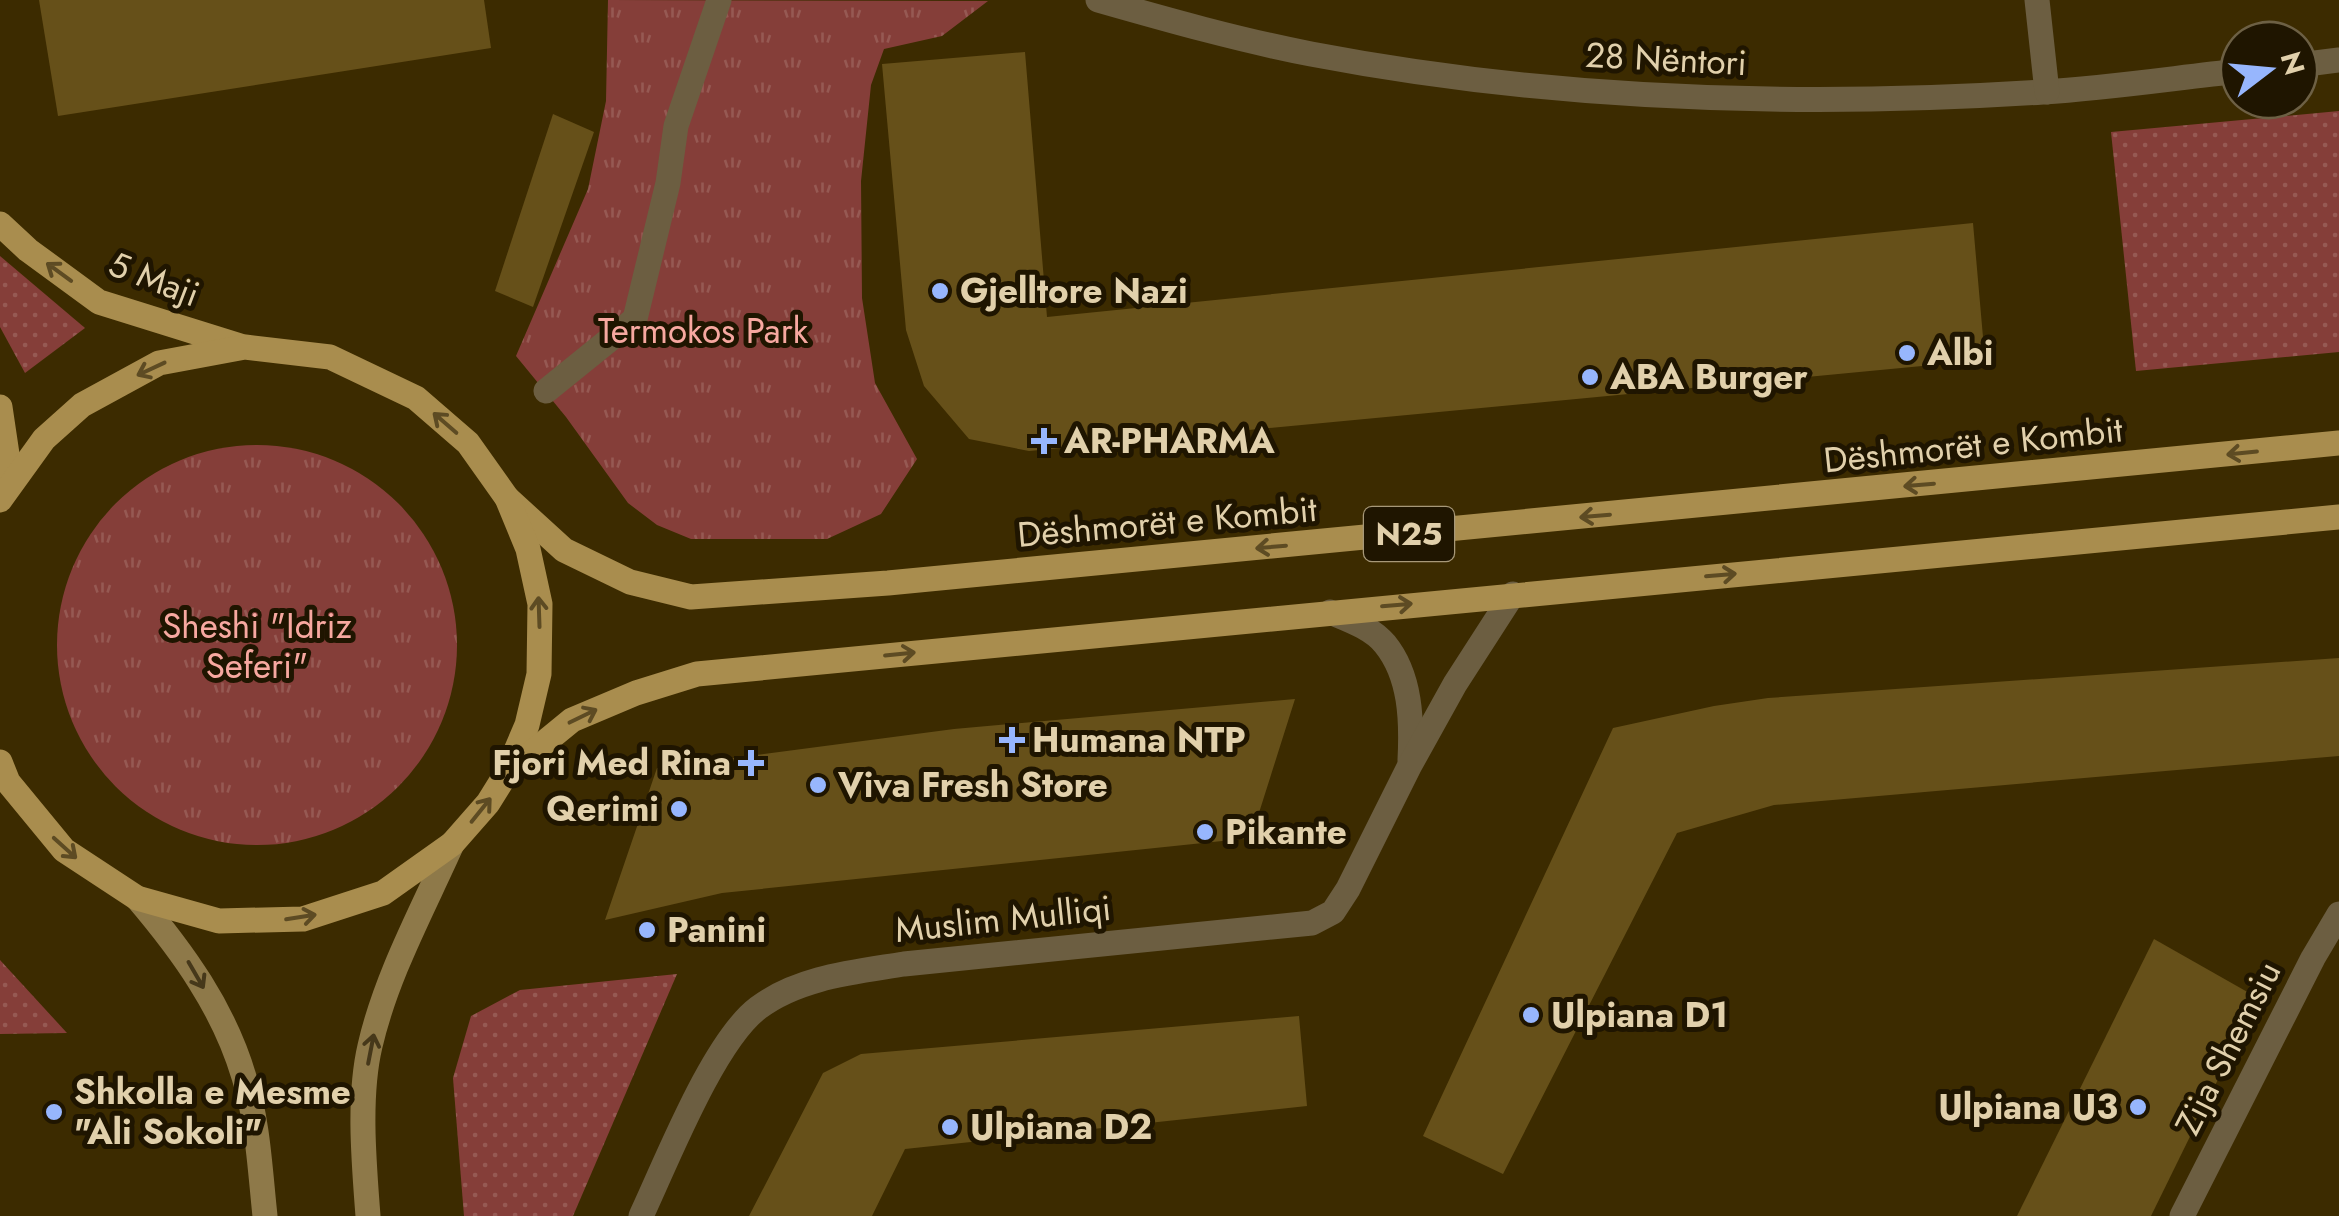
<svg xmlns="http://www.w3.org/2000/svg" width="2339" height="1216" viewBox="0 0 2339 1216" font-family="Jost,sans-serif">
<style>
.grass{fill:url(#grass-dots)}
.park{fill:url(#park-tufts)}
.building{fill:#665019}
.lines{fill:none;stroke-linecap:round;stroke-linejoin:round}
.pedestrian{stroke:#6c5e41;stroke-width:25}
.minor{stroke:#6c5e41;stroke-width:25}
.secondary{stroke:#8e7949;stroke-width:25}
.primary{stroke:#a98d4e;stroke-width:25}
.oneway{stroke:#5d4b23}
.oneway2{stroke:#46381a}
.poi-dot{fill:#97b6fd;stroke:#1f1500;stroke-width:4}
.labels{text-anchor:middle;stroke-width:10;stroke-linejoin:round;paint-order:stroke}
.shield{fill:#1f1500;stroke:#a79878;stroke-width:2.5}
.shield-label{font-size:32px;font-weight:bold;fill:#e1d0ab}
.street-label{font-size:35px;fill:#e1d0ab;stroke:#1f1500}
.poi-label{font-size:35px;font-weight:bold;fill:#e1d0ab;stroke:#1f1500;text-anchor:start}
.park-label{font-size:35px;fill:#f7a8a0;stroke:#1f1500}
</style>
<defs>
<pattern id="grass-dots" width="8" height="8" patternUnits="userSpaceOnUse" patternTransform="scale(2.5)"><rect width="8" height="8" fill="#853e39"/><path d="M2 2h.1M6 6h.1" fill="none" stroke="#965953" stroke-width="1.8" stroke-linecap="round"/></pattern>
<pattern id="park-tufts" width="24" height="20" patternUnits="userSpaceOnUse" patternTransform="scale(2.5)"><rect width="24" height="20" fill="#853e39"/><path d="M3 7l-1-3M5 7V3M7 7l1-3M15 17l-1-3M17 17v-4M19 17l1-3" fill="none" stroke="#965953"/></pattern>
</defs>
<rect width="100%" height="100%" fill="#3c2b00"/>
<g class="grass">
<path d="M2339,111V352L2136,371L2111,132Z"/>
<path d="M0,256L85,328L25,373L0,327Z"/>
<path d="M0,960L67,1033L0,1034Z"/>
<path d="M677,974L573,1216H464L453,1078L471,1016L520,990Z"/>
</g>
<g class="park">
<path d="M608,0L988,1L942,36L884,49L871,85L861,181L862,298L875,383L917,459L881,514L827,539H691L657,525L628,503L566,417L516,356L588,189L606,101Z"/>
<circle cx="257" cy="645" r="200"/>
</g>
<g class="building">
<path d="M39,0H484L491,48L58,116Z"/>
<path d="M1025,52L1047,317L1973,223L1985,360L1029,451L969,439L924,386L906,330L882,64Z"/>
<path d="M553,114L594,132L533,307L495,291Z"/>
<path d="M2339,658V756L1774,805L1677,833L1503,1174L1423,1136L1613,728L1714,706L1768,698Z"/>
<path d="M1295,699L1251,838L722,893L605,920L657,768L954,729Z"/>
<path d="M2154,939L2258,998L2151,1216H2017Z"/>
<path d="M1299,1016L1307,1106L905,1149L872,1216H749L823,1073L861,1054Z"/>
</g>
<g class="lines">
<path class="pedestrian" d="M546,391L635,319L668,183L676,126L719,0"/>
<g class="minor">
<path d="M1098,0C1168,20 1239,40 1311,54C1551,100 1799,108 2043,92C2108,88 2174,78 2239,71"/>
<path d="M2037,0L2047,92"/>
<path d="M2299,65L2339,60"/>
<path d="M1330,612C1349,620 1372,628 1385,644C1411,676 1412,721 1410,760"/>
<path d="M641,1216C666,1163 713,1042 758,1008C799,977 855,972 904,964L1312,923L1333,912L1348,889L1410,765L1455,684L1513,594"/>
<path d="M2182,1216L2313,958L2339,914"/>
</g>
<g class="secondary">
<path d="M137,898C183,952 224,1009 244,1077C258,1121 260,1170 265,1216"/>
<path d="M368,1216C364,1163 358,1097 370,1046C386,976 423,909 452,844"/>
</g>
<g class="primary">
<path d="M0,224L28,250L99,302L240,346"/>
<path d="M0,407L11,481"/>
<path d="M507,498L564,550L630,582L691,597L888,583L2339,443"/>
<path d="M0,500L44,439L82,405L159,363L245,347L330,357L416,398L468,443L507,498L528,549L540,604L539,674L527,725L506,774L488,803L452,844L383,893L303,919L219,921L137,898L64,850L8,782L0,762"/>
<path d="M506,774L572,720L636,693L697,674L2339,517"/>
</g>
</g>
<defs><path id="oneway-shaft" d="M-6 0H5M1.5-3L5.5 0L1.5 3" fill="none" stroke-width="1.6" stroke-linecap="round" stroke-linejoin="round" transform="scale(2.5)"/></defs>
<g class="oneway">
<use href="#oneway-shaft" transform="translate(59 272) rotate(-144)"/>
<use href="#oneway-shaft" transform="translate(151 369) rotate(155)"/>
<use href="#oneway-shaft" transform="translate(445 423) rotate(-139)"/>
<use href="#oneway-shaft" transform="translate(2242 453) rotate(174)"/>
<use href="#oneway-shaft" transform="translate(1919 485) rotate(175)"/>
<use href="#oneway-shaft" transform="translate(1595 516) rotate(175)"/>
<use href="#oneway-shaft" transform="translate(1271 547) rotate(175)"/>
<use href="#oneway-shaft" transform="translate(1721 575) rotate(-5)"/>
<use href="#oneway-shaft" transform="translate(1397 605) rotate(-5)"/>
<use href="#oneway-shaft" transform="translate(539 612) rotate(-92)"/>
<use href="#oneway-shaft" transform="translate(900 654) rotate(-6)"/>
<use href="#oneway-shaft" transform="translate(583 716) rotate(-26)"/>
<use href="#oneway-shaft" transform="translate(481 810) rotate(-51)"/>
<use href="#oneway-shaft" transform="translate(65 848) rotate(42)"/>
<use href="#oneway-shaft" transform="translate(301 917) rotate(-9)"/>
</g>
<g class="oneway2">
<use href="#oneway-shaft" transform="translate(196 975) rotate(60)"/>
<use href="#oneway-shaft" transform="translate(371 1049) rotate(-79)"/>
</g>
<g class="poi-dot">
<circle cx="940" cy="291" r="10"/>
<circle cx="1907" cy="353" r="10"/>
<circle cx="1590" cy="377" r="10"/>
<path d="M1039 426h10v10h10v10h-10v10h-10v-10h-10v-10h10z"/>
<path d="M1007 725h10v10h10v10h-10v10h-10v-10h-10v-10h10z"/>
<path d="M746 748h10v10h10v10h-10v10h-10v-10h-10v-10h10z"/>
<circle cx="818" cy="785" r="10"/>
<circle cx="679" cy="809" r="10"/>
<circle cx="1205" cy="832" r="10"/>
<circle cx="647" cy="930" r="10"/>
<circle cx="1531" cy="1015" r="10"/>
<circle cx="2138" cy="1107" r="10"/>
<circle cx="54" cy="1112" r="10"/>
<circle cx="950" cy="1127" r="10"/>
</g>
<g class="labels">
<rect class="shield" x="1364" y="507" width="90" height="54" rx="8"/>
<g class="shield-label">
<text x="1409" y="545">N25</text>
</g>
<g class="street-label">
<text transform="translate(1666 59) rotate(3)" y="12">28 Nëntori</text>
<text transform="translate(154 279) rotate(21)" y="12">5 Maji</text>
<text transform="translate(1973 445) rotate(-6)" y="12">Dëshmorët e Kombit</text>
<text transform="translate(1167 522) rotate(-5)" y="12">Dëshmorët e Kombit</text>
<text transform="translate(1003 919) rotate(-6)" y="12">Muslim Mulliqi</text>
<text transform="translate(2228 1048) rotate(-63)" y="12">Zija Shemsiu</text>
</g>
<g class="poi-label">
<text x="960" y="303">Gjelltore Nazi</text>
<text x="1927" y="365">Albi</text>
<text x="1610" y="389">ABA Burger</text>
<text x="1064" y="453">AR-PHARMA</text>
<text x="1032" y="752">Humana NTP</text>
<text x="731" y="775" text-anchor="end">Fjori Med Rina</text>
<text x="838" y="797">Viva Fresh Store</text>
<text x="659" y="821" text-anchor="end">Qerimi</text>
<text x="1225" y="844">Pikante</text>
<text x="667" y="942">Panini</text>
<text x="1551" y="1027">Ulpiana D1</text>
<text x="74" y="1104">Shkolla e Mesme<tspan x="74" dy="40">"Ali Sokoli"</tspan></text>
<text x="2118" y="1119" text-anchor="end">Ulpiana U3</text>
<text x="970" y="1139">Ulpiana D2</text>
</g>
<g class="park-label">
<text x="703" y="343">Termokos Park</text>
<text x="257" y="638">Sheshi "Idriz<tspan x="257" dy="40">Seferi"</tspan></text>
</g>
</g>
<g transform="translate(2269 70) rotate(74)"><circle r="48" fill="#1f1500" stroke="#6d6044" stroke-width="2.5"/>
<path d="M0-8L18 38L0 25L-18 38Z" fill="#97b6fd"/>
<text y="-15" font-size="28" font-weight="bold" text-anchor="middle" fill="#e1d0ab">N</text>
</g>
</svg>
